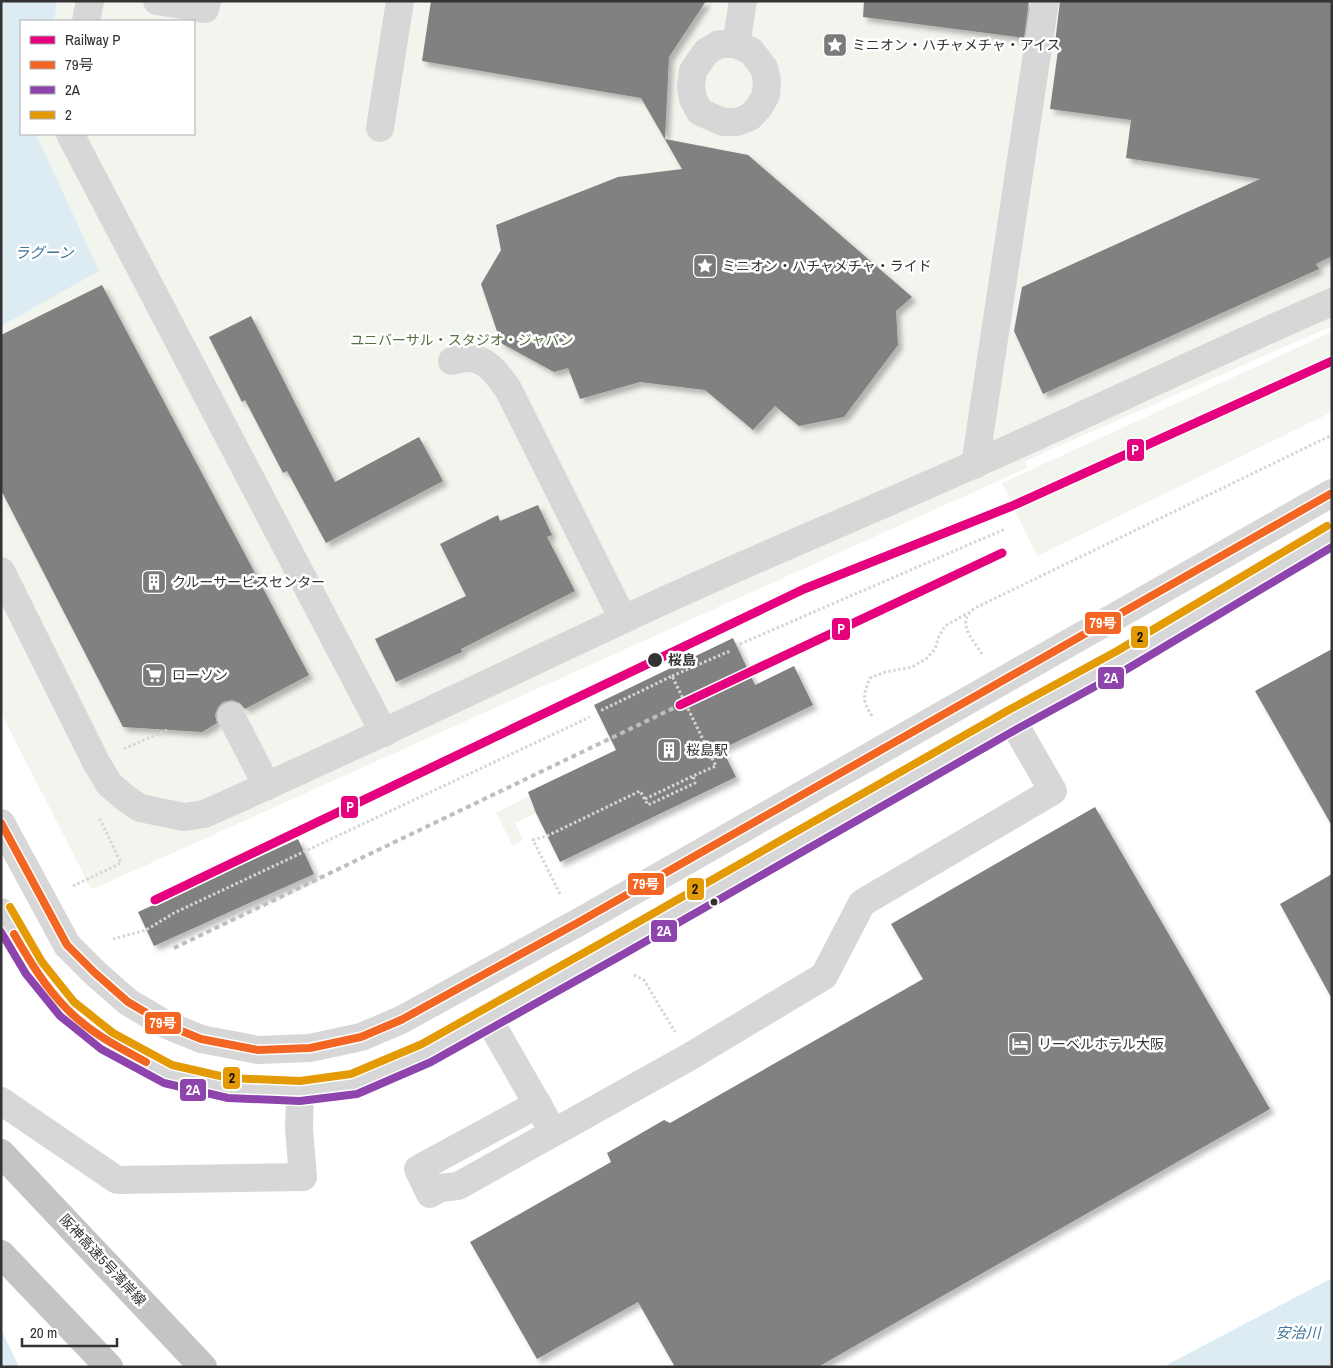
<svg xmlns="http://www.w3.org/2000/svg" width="1333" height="1368" viewBox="0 0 1333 1368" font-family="'Archivo Narrow','Noto Sans JP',sans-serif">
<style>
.green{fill:#f1f5ed;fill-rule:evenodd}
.water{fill:#ddebf3}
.building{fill:#818181;filter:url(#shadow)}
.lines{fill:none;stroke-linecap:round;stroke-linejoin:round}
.path{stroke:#d6d6d6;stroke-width:3;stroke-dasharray:2.5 2.5;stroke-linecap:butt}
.minor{stroke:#d7d7d7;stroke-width:28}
.highway{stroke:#c4c4c4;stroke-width:28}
.rail{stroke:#bebebe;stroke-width:4;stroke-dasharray:5 4;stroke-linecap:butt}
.bus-1-casing{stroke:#fff;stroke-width:11}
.bus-2-casing{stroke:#fff;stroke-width:11}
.bus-3-casing{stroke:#fff;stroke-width:11}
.bus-1{stroke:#f26522;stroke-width:8}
.bus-2{stroke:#8e44ad;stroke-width:8}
.bus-3{stroke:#e39a05;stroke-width:8}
.rail-1-casing{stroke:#fff;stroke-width:12}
.rail-1{stroke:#e5007d;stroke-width:9}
.stop-dot{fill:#333;stroke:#fff;stroke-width:2}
.labels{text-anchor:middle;stroke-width:5;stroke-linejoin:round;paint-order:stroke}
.poi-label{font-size:14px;fill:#333;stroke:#fff;text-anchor:start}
.park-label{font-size:14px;fill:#56703f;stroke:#fff}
.stop-label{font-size:14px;font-weight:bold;fill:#333;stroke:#fff;text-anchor:start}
.street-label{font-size:14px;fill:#333;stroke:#fff}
.water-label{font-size:15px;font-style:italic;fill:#3f7597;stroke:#fff}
.line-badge{stroke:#fff;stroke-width:2}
.badge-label{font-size:14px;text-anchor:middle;font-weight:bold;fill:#fff}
.pale-badge-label{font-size:14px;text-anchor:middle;font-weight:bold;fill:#111}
</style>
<defs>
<filter id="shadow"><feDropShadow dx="4.5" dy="4.5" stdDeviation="2.5" flood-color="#0004"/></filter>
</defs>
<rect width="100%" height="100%" fill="#fff"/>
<g class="green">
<path d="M1,1H1332V326L1025,461L1027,468L93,889L88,885L81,869L1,713ZM21,21H194V134H21Z"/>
<path d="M1332,332V412L1037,556L1002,483Z"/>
<path d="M529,796L536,813L515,823L523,840L513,846L496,813Z"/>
</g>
<g class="water">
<path d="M1,1H57L54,21H21V134H36L99,271L1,326Z"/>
<path d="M1332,1278V1367H1163Z"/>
<path d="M1,1329L19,1367H1Z"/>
</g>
<g class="building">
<path d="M431,1H706L669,57L665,139L748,155L912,297L896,311L898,345L844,417L799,426L775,406L753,430L705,390L640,382L580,399L568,368L554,372L501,343L481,284L501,250L496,225L618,177L682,169L641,98L422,61Z"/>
<path d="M864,1H1029L1024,38L863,17Z"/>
<path d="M1060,1H1332V256L1316,264L1319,269L1043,394L1014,331L1022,287L1260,179L1126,158L1131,120L1050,109L1059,43H1055Z"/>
<path d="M102,285L309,675L245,709L240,703L232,700L223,702L218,707L215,715L217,723L202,732L123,727L1,490V335Z"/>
<path d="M251,316L335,482L419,437L443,481L326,543L287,471L283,473L245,400L242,402L209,337Z"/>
<path d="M538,505L552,535L547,537L575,591L461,649L462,652L396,682L375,639L466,596L440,544L498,515L500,521Z"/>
<path d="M733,638L755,685L794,666L813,705L722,749L736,777L560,862L536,813L528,792L616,750L594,705Z"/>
<path d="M1332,649V826L1255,691Z"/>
<path d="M1095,807L1270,1109L818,1367H675L638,1302L537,1359L470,1242L611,1162L607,1153L664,1120L670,1123L923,979L891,924Z"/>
<path d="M298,839L314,874L154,946L138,912Z"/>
<path d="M1332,874V999L1280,904Z"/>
</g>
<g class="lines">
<g class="path">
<path d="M740,644L1005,529"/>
<path d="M982,654C972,638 955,622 975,608L1332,435"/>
<path d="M672,676L730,651"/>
<path d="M872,716C862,701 863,695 870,678L885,672L912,667L927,658L935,649L939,636L945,626L968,613"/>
<path d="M124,749L167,730"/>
<path d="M645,799L693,776"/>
<path d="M73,886L121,863L99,817"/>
<path d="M560,894L533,840L547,836L640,791L648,805L695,783L693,776L716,766L672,676L600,711"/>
<path d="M113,939L146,930L174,913L590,717"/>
<path d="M634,975L644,980L675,1032"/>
</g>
<g class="minor">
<path d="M157,1L205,9L207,1"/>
<path d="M86,21L90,1"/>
<path d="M719,44H736L751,51L764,68L767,80L766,95L759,107L750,117L737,122H723L700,112L693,99L691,86L693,71L706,52Z"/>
<path d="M736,44L743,1"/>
<path d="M380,128L400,1"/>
<path d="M70,134L384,733"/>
<path d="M452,361C456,360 463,358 468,358C487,358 498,375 508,389L623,619"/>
<path d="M975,465L1045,1"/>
<path d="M1,571L96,762L109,784L124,797L140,808L184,817L204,814C345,752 483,685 622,620C738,565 857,517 975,464C1094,411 1212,354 1332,302"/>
<path d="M231,716L267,786"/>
<path d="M1,823L67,945L95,973L128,1002L167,1025L201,1039L258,1050L310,1048L361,1037L401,1020L579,922L1332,493"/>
<path d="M1,912L34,968L67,1009L107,1041L168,1074L228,1088L300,1091L354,1084L426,1053L617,946L639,932L1012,720L1122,660L1332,535"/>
<path d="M488,1018L547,1121"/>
<path d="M1,1101L117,1180L303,1177L299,1129L300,1091"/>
<path d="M538,1104L418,1169L430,1194L440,1188L458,1186L689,1057L824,976L862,903L1053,791L1012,720"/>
</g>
<g class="highway">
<path d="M1,1153L203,1367"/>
<path d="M1,1254L109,1367"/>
</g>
<path class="rail" d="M174,948L680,705"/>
<defs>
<g id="bus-1">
<path d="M1,823L67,945L95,973L128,1002L167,1025L201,1039L258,1050L310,1048L361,1037L401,1020L579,922L1332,493"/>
<path d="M14,934C29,960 45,987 67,1009C89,1032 118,1047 146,1062"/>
</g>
<path id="bus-2" d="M1,932L26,974L60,1016L101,1049L164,1083L228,1098L300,1101L357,1094L431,1062L622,955L1017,729L1127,669L1332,547"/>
<path id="bus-3" d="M10,907L42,962L74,1002L113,1033L172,1065L229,1078L300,1081L351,1074L422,1044L612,937L1007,711L1117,651L1327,526"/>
</defs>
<use href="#bus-1" class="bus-1-casing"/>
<use href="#bus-2" class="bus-2-casing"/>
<use href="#bus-3" class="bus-3-casing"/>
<use href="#bus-1" class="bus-1"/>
<use href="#bus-2" class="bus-2"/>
<use href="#bus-3" class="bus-3"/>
<defs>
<g id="rail-1">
<path d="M680,705L1002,553"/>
<path d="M155,900L804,589L1012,506L1332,361"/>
</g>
</defs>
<use href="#rail-1" class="rail-1-casing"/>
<use href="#rail-1" class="rail-1"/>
</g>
<defs>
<symbol id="sight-square" viewBox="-11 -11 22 22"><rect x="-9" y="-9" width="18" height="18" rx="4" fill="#7a7a7a" stroke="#fff"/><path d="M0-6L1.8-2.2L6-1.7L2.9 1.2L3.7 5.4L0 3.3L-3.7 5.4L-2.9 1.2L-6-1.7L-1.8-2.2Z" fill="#fff"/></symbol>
<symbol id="building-square" viewBox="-11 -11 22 22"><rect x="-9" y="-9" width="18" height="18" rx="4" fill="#7a7a7a" stroke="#fff"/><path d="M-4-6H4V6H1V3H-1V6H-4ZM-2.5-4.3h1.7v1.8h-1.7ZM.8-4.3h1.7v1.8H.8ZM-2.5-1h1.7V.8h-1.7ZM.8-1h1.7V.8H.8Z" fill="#fff"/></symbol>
<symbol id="supermarket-square" viewBox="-11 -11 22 22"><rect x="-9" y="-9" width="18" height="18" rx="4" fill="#7a7a7a" stroke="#fff"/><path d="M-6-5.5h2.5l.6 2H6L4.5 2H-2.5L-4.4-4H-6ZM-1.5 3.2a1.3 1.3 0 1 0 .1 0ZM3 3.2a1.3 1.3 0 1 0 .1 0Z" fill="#fff"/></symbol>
<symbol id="hotel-square" viewBox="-11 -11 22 22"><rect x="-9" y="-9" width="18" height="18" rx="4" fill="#7a7a7a" stroke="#fff"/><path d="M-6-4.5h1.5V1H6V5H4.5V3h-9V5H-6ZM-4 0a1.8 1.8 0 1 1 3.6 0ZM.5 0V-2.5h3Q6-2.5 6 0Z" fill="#fff"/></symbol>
</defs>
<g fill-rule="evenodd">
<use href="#sight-square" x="821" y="31" width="28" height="28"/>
<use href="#sight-square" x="691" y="252" width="28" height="28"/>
<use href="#building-square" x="140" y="568" width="28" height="28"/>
<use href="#supermarket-square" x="140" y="661" width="28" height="28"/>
<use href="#building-square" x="655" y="736" width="28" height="28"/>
<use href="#hotel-square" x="1006" y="1030" width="28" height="28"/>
</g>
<g class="stop-dot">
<circle cx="655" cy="660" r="8"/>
<circle cx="714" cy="902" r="4.5"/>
</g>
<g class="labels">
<g class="poi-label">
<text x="852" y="50">ミニオン・ハチャメチャ・アイス</text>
<text x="722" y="271">ミニオン・ハチャメチャ・ライド</text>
<text x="172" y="587">クルーサービスセンター</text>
<text x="172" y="680">ローソン</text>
<text x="686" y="755">桜島駅</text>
<text x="1038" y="1049">リーベルホテル大阪</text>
</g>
<g class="park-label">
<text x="462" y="345">ユニバーサル・スタジオ・ジャパン</text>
</g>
<g class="stop-label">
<text x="668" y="665">桜島</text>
</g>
<g class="street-label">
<text transform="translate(103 1260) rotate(47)" y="5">阪神高速5号湾岸線</text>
</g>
<g class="water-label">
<text x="44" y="258">ラグーン</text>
<text x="1298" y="1338">安治川</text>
</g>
</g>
<g class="line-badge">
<rect x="1126" y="438" width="19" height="24" rx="5" fill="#e5007d"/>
<rect x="1084" y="611" width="38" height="24" rx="5" fill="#f26522"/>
<rect x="831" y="617" width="20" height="24" rx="5" fill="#e5007d"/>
<rect x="1130" y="625" width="19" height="24" rx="5" fill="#e39a05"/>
<rect x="1097" y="666" width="28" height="24" rx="5" fill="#8e44ad"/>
<rect x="340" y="795" width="19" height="24" rx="5" fill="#e5007d"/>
<rect x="627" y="872" width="38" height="24" rx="5" fill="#f26522"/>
<rect x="686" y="877" width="19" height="24" rx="5" fill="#e39a05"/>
<rect x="650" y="919" width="28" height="24" rx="5" fill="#8e44ad"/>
<rect x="144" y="1011" width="38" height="24" rx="5" fill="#f26522"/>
<rect x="222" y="1066" width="19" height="24" rx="5" fill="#e39a05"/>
<rect x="179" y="1078" width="28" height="24" rx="5" fill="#8e44ad"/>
</g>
<g class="badge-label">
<text x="1135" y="455">P</text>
<text x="1103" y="628">79号</text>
<text x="841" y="634">P</text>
<text x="1111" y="683">2A</text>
<text x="350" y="812">P</text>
<text x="646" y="889">79号</text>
<text x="664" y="936">2A</text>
<text x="163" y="1028">79号</text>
<text x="193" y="1095">2A</text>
</g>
<g class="pale-badge-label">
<text x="1140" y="642">2</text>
<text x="695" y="894">2</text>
<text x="232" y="1083">2</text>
</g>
<rect width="1333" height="1368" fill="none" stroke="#333333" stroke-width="5"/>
<rect x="20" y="20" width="175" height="115" fill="#ffffff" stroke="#adadad"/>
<rect x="30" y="36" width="25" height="8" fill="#e5007d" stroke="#adadad"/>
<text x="65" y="45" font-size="15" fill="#333333">Railway P</text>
<rect x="30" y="61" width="25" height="8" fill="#f26522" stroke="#adadad"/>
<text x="65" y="70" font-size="15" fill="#333333">79号</text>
<rect x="30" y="86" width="25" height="8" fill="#8e44ad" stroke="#adadad"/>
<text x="65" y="95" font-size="15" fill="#333333">2A</text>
<rect x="30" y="111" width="25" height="8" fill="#e39a05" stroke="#adadad"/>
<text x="65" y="120" font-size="15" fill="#333333">2</text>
<path d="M22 1338v8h95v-8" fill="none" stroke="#333333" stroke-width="2.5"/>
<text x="30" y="1338" font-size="15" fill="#333333" stroke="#ffffff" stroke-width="4" paint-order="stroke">20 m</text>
</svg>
